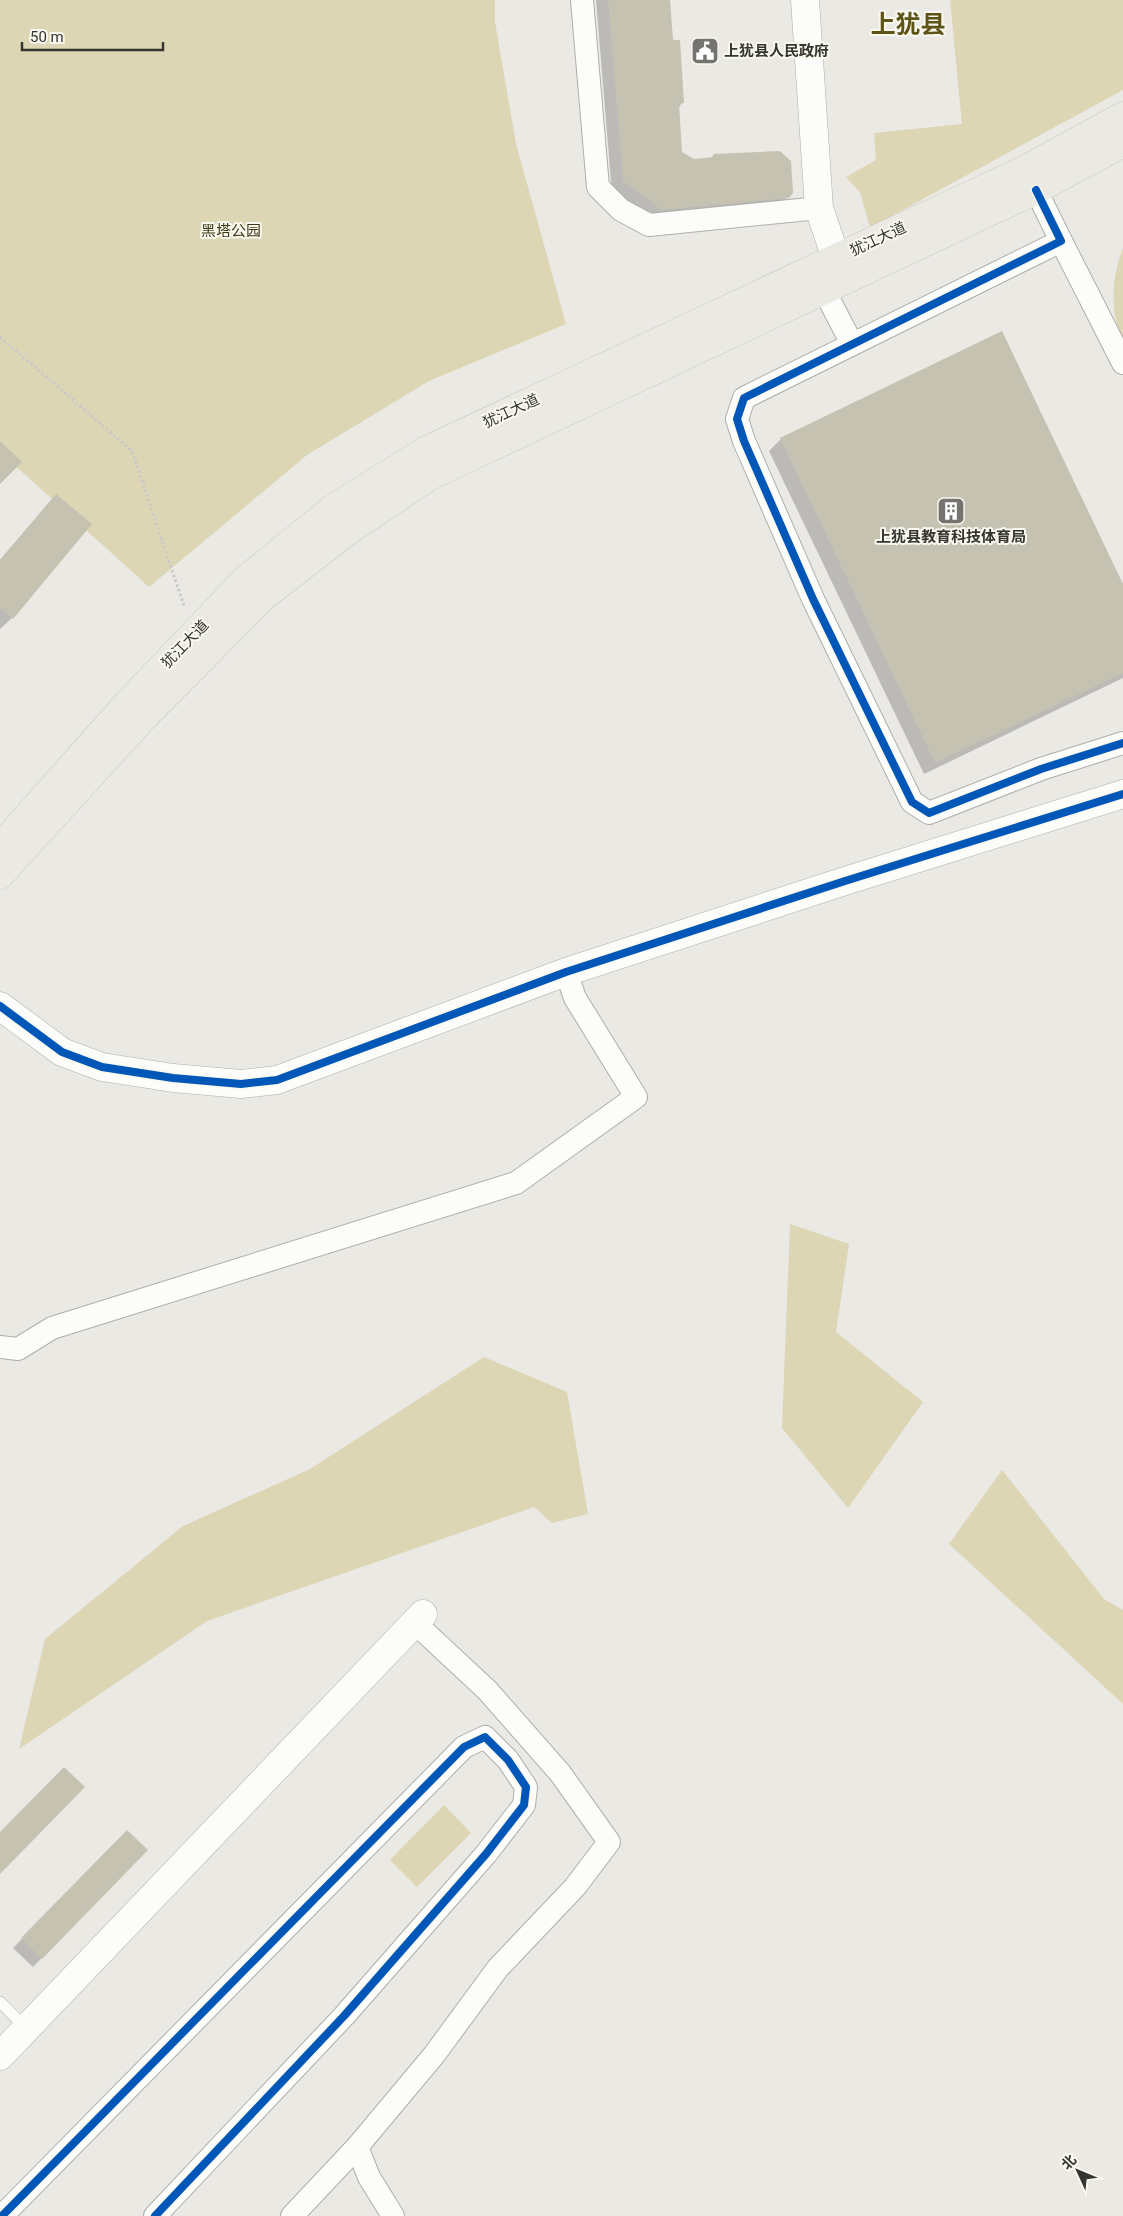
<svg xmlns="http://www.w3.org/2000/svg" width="1123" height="2216" viewBox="0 0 1123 2216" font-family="Roboto,'Noto Sans SC',sans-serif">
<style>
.green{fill:#dcd6b5}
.shadow{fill:#0003}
.building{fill:#c5c2b2}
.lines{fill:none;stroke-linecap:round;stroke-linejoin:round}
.lane-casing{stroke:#afaeaa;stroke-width:12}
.street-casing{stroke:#afaeaa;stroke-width:24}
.secondary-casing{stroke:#afaeaa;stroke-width:29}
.primary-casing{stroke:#c8c7c4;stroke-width:29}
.path{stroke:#cac9c7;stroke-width:3;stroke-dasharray:2.5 2.5;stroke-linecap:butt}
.lane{stroke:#fcfcfb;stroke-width:11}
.street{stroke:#fcfcfb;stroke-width:22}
.secondary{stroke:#fcfcfb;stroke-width:28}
.primary{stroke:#ebeae2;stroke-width:28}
.cycleway-casing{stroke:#f9f8ef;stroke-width:11}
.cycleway{stroke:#0057b8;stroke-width:8}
.labels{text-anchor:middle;stroke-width:4;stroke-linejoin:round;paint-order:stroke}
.poi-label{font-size:15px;font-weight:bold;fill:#353431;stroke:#f9f8ef;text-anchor:start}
.park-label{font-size:15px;fill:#3d3715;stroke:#f9f8ef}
.street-label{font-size:15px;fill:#353431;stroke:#f9f8ef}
.town-label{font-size:25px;font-weight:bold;fill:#5f5417;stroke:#f9f8ef}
</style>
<rect width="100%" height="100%" fill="#eae9e4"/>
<g class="green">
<path d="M0,0H495V22L516,144L566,324L429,381L307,455L149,587L0,452Z"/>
<path d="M950,0H1123V90L870,228L860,192L846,177L876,160L874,133L962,124Z"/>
<path d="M1123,248V340C1109,313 1112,276 1123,248Z"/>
<path d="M790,1224L849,1244L836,1332L923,1402L848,1508L782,1428Z"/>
<path d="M484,1357L567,1392L588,1514L552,1523L534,1507L207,1621L19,1749L45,1639L183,1526L310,1469Z"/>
<path d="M1002,1470L1104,1599L1123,1610V1704L949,1544Z"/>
<path d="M444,1805L471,1833L417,1887L390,1860Z"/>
</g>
<g class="shadow">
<path d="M596,0H669L672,42L682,103L678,108L680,152L693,160L710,159L714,155L792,193L776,209L650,222L612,193Z"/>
<path d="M781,439L1123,587V678L924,774L769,451Z"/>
<path d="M56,495L12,618L0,629V560Z"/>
<path d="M127,1832L146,1850L33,1967L13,1948Z"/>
</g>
<g class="building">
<path d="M608,0H670L673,40H680L684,103L679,104L682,152L694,159L714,157L713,154L780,151L791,161L793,193L789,198L662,210L623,181Z"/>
<path d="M1002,331L1123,584V673L935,763L780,438Z"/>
<path d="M0,441L22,462L0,484Z"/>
<path d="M56,494L92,524L13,619L0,608V560Z"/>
<path d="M64,1767L85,1787L0,1874V1832Z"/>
<path d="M127,1830L148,1850L42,1959L21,1938Z"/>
</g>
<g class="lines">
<defs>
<path id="lane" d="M0,2002L26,2028"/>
<g id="street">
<path d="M582,0L598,187L621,210L649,225L819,208"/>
<path d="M1036,190L1061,241L744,398L737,419L744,441L813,599L912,802L929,813L1041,769L1123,743"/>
<path d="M1061,241L1123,363"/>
<path d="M824,290L852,344"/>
<path d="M0,1347L18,1349L52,1328L516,1183L636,1097L575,998L566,972"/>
<path d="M2,2216L464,1747L485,1737L508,1760L526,1787L524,1805L486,1854L344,2016L155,2216"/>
<path d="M292,2216L357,2147"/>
<path d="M393,2216L369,2177L357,2147L434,2055L498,1968L575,1887L609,1842L560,1773L487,1690L415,1623"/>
</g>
<g id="secondary">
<path d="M805,0L819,208L836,258"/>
<path d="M0,1006L62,1052L102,1067L173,1078L241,1084L277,1080L566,972L845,881L1123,794"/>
<path d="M0,2056L423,1614"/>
</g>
<g id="primary">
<path d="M0,847L127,704L246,579L335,507L425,451L1026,169L1123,116"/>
<path d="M0,875L142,719L264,596L344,534L428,477L1036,190L1123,143"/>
</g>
</defs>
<use href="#lane" class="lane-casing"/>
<use href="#street" class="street-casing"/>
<use href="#secondary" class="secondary-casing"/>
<use href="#primary" class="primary-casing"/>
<path class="path" d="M0,337L132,451L184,606"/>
<use href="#lane" class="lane"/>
<use href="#street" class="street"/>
<use href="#secondary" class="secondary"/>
<use href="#primary" class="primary"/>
<defs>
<g id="cycleway">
<path d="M1036,190L1061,241L744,398L737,419L744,441L813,599L912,802L929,813L1041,769L1123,743"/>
<path d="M0,1006L62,1052L102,1067L173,1078L241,1084L277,1080L566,972L845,881L1123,794"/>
<path d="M2,2216L464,1747L485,1737L508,1760L526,1787L524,1805L486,1854L344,2016L155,2216"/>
</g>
</defs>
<use href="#cycleway" class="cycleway-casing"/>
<use href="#cycleway" class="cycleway"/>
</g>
<defs>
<symbol id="civic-square" viewBox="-11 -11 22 22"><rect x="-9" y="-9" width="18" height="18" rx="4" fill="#747370" stroke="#f9f8ef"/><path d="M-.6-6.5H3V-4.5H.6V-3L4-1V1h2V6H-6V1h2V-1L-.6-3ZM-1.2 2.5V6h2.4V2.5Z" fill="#fff"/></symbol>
<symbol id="building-square" viewBox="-11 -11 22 22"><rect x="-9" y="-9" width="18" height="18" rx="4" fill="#747370" stroke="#f9f8ef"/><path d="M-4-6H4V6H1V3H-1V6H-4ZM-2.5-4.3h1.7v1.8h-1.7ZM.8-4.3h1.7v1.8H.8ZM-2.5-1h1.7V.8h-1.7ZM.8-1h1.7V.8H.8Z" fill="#fff"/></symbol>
</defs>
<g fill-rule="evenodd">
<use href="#civic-square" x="689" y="35" width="32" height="32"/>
<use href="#building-square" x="935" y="495" width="32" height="32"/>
</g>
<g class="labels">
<g class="poi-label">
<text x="724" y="56">上犹县人民政府</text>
<text x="951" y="542" text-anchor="middle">上犹县教育科技体育局</text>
</g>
<g class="park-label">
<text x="231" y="236">黑塔公园</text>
</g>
<g class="street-label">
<text transform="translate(878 239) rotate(-25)" y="5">犹江大道</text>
<text transform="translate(511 411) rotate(-25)" y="5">犹江大道</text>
<text transform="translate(185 644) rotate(-46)" y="5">犹江大道</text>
</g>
<g class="town-label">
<text x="908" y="33">上犹县</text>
</g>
</g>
<g transform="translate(1078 2171) rotate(314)" stroke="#f9f8ef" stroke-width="4" paint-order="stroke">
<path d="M0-4L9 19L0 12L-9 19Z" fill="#353431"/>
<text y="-8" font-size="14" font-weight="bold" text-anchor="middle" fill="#353431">北</text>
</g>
<path d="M22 42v8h141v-8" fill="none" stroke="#353431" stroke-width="2.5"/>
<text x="30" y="42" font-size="15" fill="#353431" stroke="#f9f8ef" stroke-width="4" paint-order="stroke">50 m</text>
</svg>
